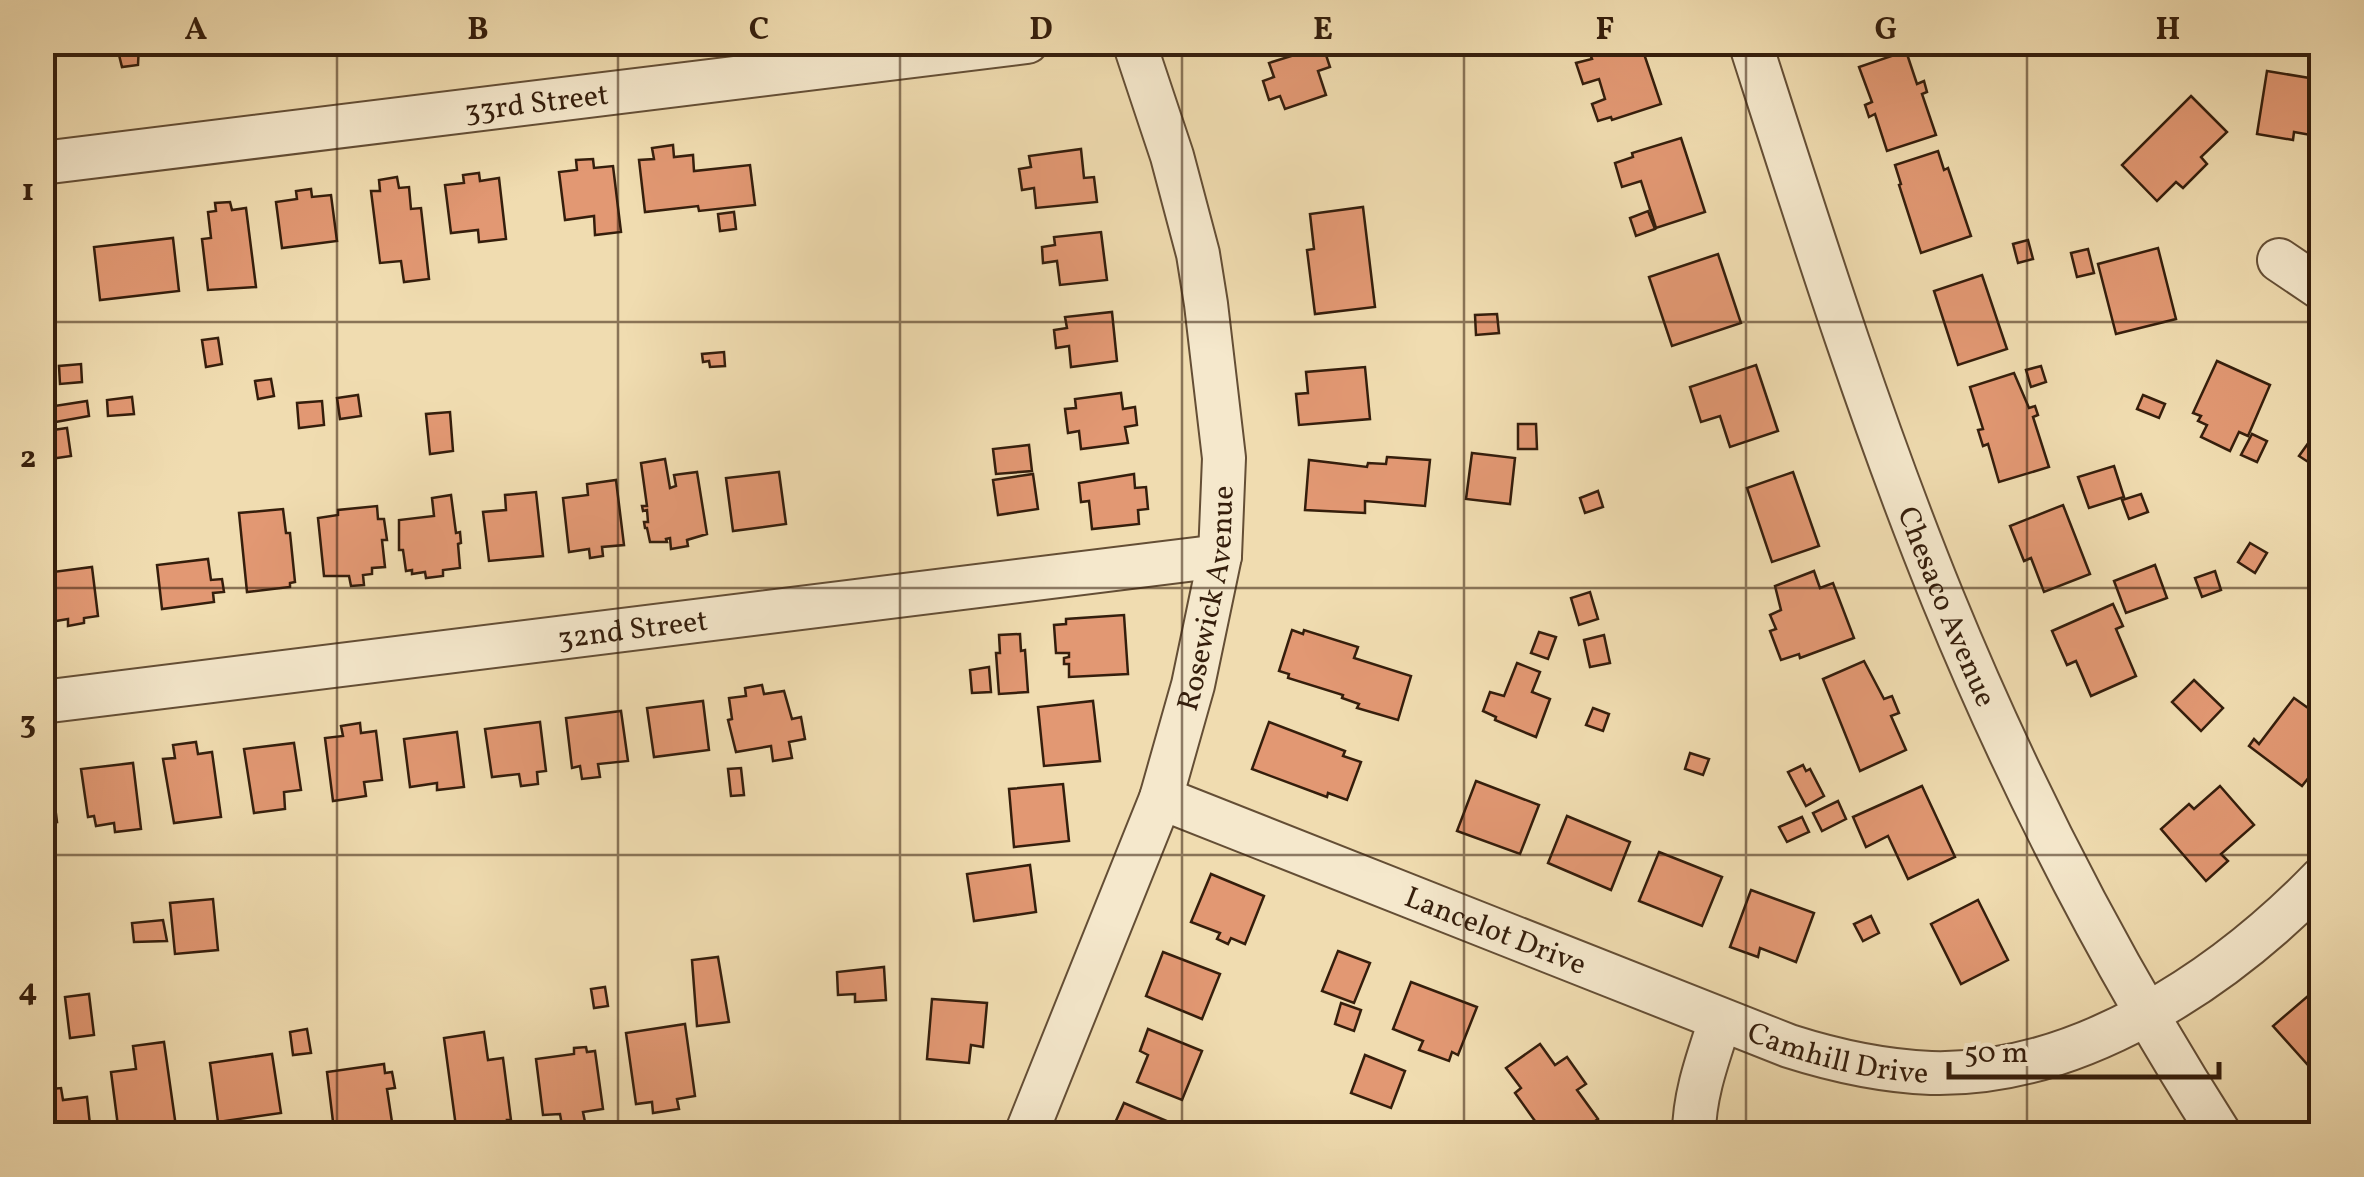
<svg xmlns="http://www.w3.org/2000/svg" width="2364" height="1177" viewBox="0 0 2364 1177" font-family="Vollkorn,serif">
<style>
.building{fill:#e29873;stroke:#351e0c;stroke-width:2.5}
.lines{fill:none;stroke-linecap:round;stroke-linejoin:round}
.street-casing{stroke:#644e35;stroke-width:46}
.street{stroke:#f5e8cc;stroke-width:42}
.grid{fill:none;stroke:#351e0c;stroke-width:2.5;stroke-opacity:0.55}
.labels{text-anchor:middle;stroke-width:8;stroke-linejoin:round;paint-order:stroke}
.street-label{font-size:30px;fill:#351e0c;stroke:#f5e8cc}
.neatline{fill:none;stroke:#351e0c;stroke-width:4}
.grid-label{font-size:32px;text-anchor:middle;font-weight:bold;fill:#351e0c}
</style>
<rect width="100%" height="100%" fill="#f0dcb0"/>
<filter id="stains"><feTurbulence type="fractalNoise" baseFrequency=".002" numOctaves="4"/><feColorMatrix values="0 0 0 0 .2 0 0 0 0 .09 0 0 0 0 .02 0 0 0 .5 -.17"/></filter>
<radialGradient id="worn" r=".72"><stop offset=".6" stop-color="#630" stop-opacity="0"/><stop offset="1" stop-color="#630" stop-opacity=".3"/></radialGradient>
<g class="building">
<path d="M103,42H152V43L139,44L138,65L122,67L117,47L103,49Z"/>
<path d="M1624,42H1640L1661,104L1612,120L1611,117L1598,121L1592,104L1605,99L1599,79L1583,84L1576,63L1592,59L1590,54Z"/>
<path d="M1323,46L1330,67L1318,71L1326,95L1285,109L1280,96L1269,100L1263,81L1274,77L1269,63Z"/>
<path d="M1906,51L1917,84L1924,81L1927,92L1922,94L1936,135L1887,151L1875,114L1869,117L1865,105L1872,102L1859,67Z"/>
<path d="M2267,71L2322,80V137L2294,132L2293,140L2257,134Z"/>
<path d="M2191,96L2227,132L2201,157L2207,164L2183,188L2176,182L2157,201L2122,165Z"/>
<path d="M1681,138L1705,212L1656,228L1641,181L1622,187L1615,163L1633,157L1632,153Z"/>
<path d="M673,145L674,157L693,155L694,171L750,165L755,205L699,211L698,206L645,212L639,160L654,159L652,148Z"/>
<path d="M1081,149L1084,178L1094,177L1097,202L1036,208L1034,188L1022,190L1019,169L1031,167L1029,156Z"/>
<path d="M1938,151L1944,170L1948,168L1971,236L1921,253L1899,185L1901,184L1895,165Z"/>
<path d="M593,159L594,168L613,166L621,232L595,235L594,216L565,220L559,172L577,170L576,160Z"/>
<path d="M479,173L480,181L499,178L506,239L479,242L478,230L451,233L445,185L464,183L463,175Z"/>
<path d="M397,177L399,188L409,187L411,209L421,208L429,279L404,282L401,261L380,263L371,191H380L379,180Z"/>
<path d="M311,189L312,197L331,195L337,241L282,248L276,202L297,199L296,191Z"/>
<path d="M230,202L232,210L246,208L256,287L208,290L202,239L211,238L208,212L216,211L215,203Z"/>
<path d="M1363,207L1375,307L1315,314L1307,250L1314,249L1310,214Z"/>
<path d="M1648,211L1655,229L1636,236L1630,218Z"/>
<path d="M734,212L736,229L720,231L718,214Z"/>
<path d="M1101,232L1107,280L1060,285L1057,261L1043,263L1042,247L1055,245L1054,237Z"/>
<path d="M173,238L179,291L100,300L94,247Z"/>
<path d="M2028,240L2033,259L2018,263L2013,244Z"/>
<path d="M2158,248L2176,319L2116,334L2098,264Z"/>
<path d="M2088,249L2094,273L2077,277L2071,253Z"/>
<path d="M1718,254L1741,323L1672,346L1649,277Z"/>
<path d="M1982,275L2007,349L1958,365L1934,291Z"/>
<path d="M1112,312L1117,361L1071,367L1069,346L1056,348L1054,330L1067,328L1065,317Z"/>
<path d="M1497,314L1499,333L1476,335L1475,315Z"/>
<path d="M218,338L222,364L206,367L202,340Z"/>
<path d="M724,352L725,366L710,367L709,361L703,362L702,354Z"/>
<path d="M2217,361L2270,385L2248,436L2239,432L2230,451L2201,437L2207,425L2198,421L2201,416L2193,413Z"/>
<path d="M81,364L82,382L60,384L59,366Z"/>
<path d="M1756,365L1778,431L1730,447L1720,416L1701,422L1690,387Z"/>
<path d="M2041,366L2046,382L2031,387L2026,370Z"/>
<path d="M1365,367L1370,419L1299,425L1296,394L1308,393L1306,372Z"/>
<path d="M2014,373L2029,408L2035,406L2038,415L2033,417L2049,467L1999,482L1988,444L1983,446L1978,430L1983,429L1970,387Z"/>
<path d="M271,379L274,396L258,399L255,381Z"/>
<path d="M1121,393L1123,409L1135,407L1137,425L1125,427L1128,443L1081,449L1079,431L1068,433L1065,409L1076,408L1075,399Z"/>
<path d="M358,395L361,416L340,419L337,398Z"/>
<path d="M2143,395L2165,404L2159,418L2137,409Z"/>
<path d="M132,397L134,414L108,416L107,400Z"/>
<path d="M87,401L89,416L50,423L48,407Z"/>
<path d="M322,401L324,425L299,428L297,403Z"/>
<path d="M450,412L453,451L430,454L426,414Z"/>
<path d="M1518,424H1536L1537,449H1518Z"/>
<path d="M2322,424V471L2299,456Z"/>
<path d="M67,428L71,456L50,459L46,431Z"/>
<path d="M2252,434L2267,441L2257,462L2241,455Z"/>
<path d="M1029,445L1032,471L996,474L993,449Z"/>
<path d="M1472,453L1515,458L1510,504L1466,499Z"/>
<path d="M1387,457L1430,460L1425,506L1365,501V513L1305,510L1309,460L1367,467L1368,463L1386,464Z"/>
<path d="M665,459L670,488L676,486L674,475L697,472L707,534L687,540L688,546L671,549L670,538L666,539L667,542H650L647,528H645L644,522H648L647,510L643,511L642,506H647L641,463Z"/>
<path d="M2114,466L2124,497L2089,508L2078,477Z"/>
<path d="M779,472L786,524L733,531L726,478Z"/>
<path d="M1793,472L1819,546L1772,562L1747,488Z"/>
<path d="M1033,474L1038,509L998,515L993,480Z"/>
<path d="M1134,474L1135,488L1146,487L1148,509L1138,510L1139,524L1092,529L1089,501L1081,502L1079,483Z"/>
<path d="M616,480L624,545L602,547L603,556L590,558L589,549L569,552L563,498L588,495L587,484Z"/>
<path d="M1598,491L1603,507L1585,513L1580,498Z"/>
<path d="M536,492L543,556L489,561L483,512L506,510L505,495Z"/>
<path d="M2141,494L2148,512L2129,519L2122,500Z"/>
<path d="M451,495L456,533L460,532L461,543L458,544L460,568L443,570V576L426,578L425,572L412,574V570L406,571L403,550H399V520L434,516L432,498Z"/>
<path d="M2063,505L2090,574L2044,592L2031,558L2024,561L2010,526Z"/>
<path d="M377,506L378,519H384L387,540H382L385,567L372,568V574L363,575L364,585L351,586L349,576H324L318,518L338,515V510Z"/>
<path d="M283,509L286,533H290L295,582L290,583V587L247,592L239,513Z"/>
<path d="M2250,543L2267,553L2255,573L2238,562Z"/>
<path d="M208,559L211,580L222,579L224,592L213,593L214,602L162,609L157,565Z"/>
<path d="M2155,565L2167,598L2126,613L2114,581Z"/>
<path d="M92,567L98,616L84,618V623L68,626V619L50,622L48,606L42,607L45,573Z"/>
<path d="M1814,571L1820,588L1833,583L1854,638L1800,658L1799,654L1781,660L1770,631L1776,629L1770,615L1781,610L1775,586Z"/>
<path d="M2215,571L2221,590L2202,597L2195,578Z"/>
<path d="M1590,592L1598,619L1579,625L1571,598Z"/>
<path d="M2113,604L2123,626L2116,629L2136,676L2091,696L2076,661L2067,665L2052,631Z"/>
<path d="M1124,615L1128,674L1069,677V664H1064V658L1069,657V653H1056L1054,625L1066,624V619Z"/>
<path d="M1292,630L1303,634L1304,630L1358,647L1354,658L1411,676L1398,720L1357,708L1359,704L1342,698L1343,695L1288,678L1289,674L1279,671Z"/>
<path d="M1539,632L1556,637L1548,659L1531,653Z"/>
<path d="M1020,634L1021,651L1025,650L1028,692L999,694L996,653H1000L999,635Z"/>
<path d="M1604,635L1610,663L1590,667L1584,640Z"/>
<path d="M1864,661L1884,699L1892,696L1899,713L1891,716L1906,750L1860,771L1823,679Z"/>
<path d="M1517,663L1540,672L1532,692L1550,699L1536,737L1495,720L1496,717L1483,711L1490,692L1504,696Z"/>
<path d="M989,667L991,692L972,693L970,670Z"/>
<path d="M2194,680L2223,708L2201,731L2172,702Z"/>
<path d="M762,685L764,694L784,691L792,719L801,717L805,739L789,742L792,758L773,761L771,746L736,752L728,720L732,719L729,698L746,696L745,688Z"/>
<path d="M2294,698L2322,718V747L2314,756L2321,762L2302,786L2249,746L2254,739L2259,744Z"/>
<path d="M703,701L709,750L654,757L647,708Z"/>
<path d="M1093,701L1100,761L1044,766L1038,707Z"/>
<path d="M1593,708L1609,714L1603,731L1586,725Z"/>
<path d="M621,711L628,761L598,764L600,777L582,779L580,766L572,768L566,718Z"/>
<path d="M540,722L546,771L537,772L538,784L521,786L519,774L492,777L485,729Z"/>
<path d="M1269,722L1345,751L1343,756L1361,762L1347,800L1328,793L1327,797L1252,769Z"/>
<path d="M360,723L361,733L376,731L382,780L364,782L366,796L333,801L325,738L343,736L341,726Z"/>
<path d="M457,732L464,787L437,790V783L410,787L404,739Z"/>
<path d="M196,742L198,754L212,752L221,817L174,823L163,759L175,758L173,745Z"/>
<path d="M294,743L301,790L284,792L285,809L254,813L244,749Z"/>
<path d="M1690,753L1709,759L1703,775L1685,769Z"/>
<path d="M133,763L141,829L115,832L114,823L96,826L94,816L88,817L81,769Z"/>
<path d="M1803,765L1806,771L1810,769L1824,796L1806,806L1788,772Z"/>
<path d="M741,768L744,795L731,796L728,769Z"/>
<path d="M51,774L57,822L42,823V775Z"/>
<path d="M1476,781L1539,805L1520,854L1457,831Z"/>
<path d="M1063,784L1069,841L1014,847L1009,789Z"/>
<path d="M1922,786L1955,857L1908,879L1888,836L1866,847L1853,817Z"/>
<path d="M2220,786L2254,825L2221,854L2228,861L2206,881L2161,829L2189,804L2194,809Z"/>
<path d="M1838,801L1846,819L1822,831L1813,813Z"/>
<path d="M1567,816L1630,842L1611,890L1548,863Z"/>
<path d="M1802,817L1809,832L1787,842L1779,827Z"/>
<path d="M1659,852L1722,877L1702,926L1639,901Z"/>
<path d="M1030,865L1036,912L974,921L967,874Z"/>
<path d="M1211,874L1264,896L1245,944L1231,938L1228,944L1217,939L1220,933L1191,922Z"/>
<path d="M1751,890L1814,913L1796,962L1760,948L1758,957L1730,947Z"/>
<path d="M213,899L218,950L175,954L170,903Z"/>
<path d="M1978,900L2008,960L1961,984L1931,924Z"/>
<path d="M1871,916L1879,933L1863,941L1854,924Z"/>
<path d="M163,920L167,941L134,942L132,923Z"/>
<path d="M1338,951L1370,963L1354,1003L1322,991Z"/>
<path d="M1163,952L1220,974L1202,1019L1146,996Z"/>
<path d="M718,957L729,1022L697,1026L692,960Z"/>
<path d="M884,967L886,1000L855,1002V994L838,995L837,972Z"/>
<path d="M1411,982L1477,1007L1458,1055L1452,1052L1449,1061L1419,1050L1423,1041L1393,1029Z"/>
<path d="M2322,984V1052L2307,1064L2273,1026Z"/>
<path d="M605,987L608,1006L594,1008L591,989Z"/>
<path d="M89,994L94,1035L70,1038L65,997Z"/>
<path d="M932,999L987,1003L983,1047L971,1045L969,1063L927,1059Z"/>
<path d="M1341,1003L1361,1010L1354,1031L1335,1024Z"/>
<path d="M685,1024L695,1096L677,1099L679,1109L653,1113L652,1102L636,1104L626,1033Z"/>
<path d="M307,1029L311,1053L293,1055L290,1032Z"/>
<path d="M1148,1029L1202,1051L1182,1100L1137,1082L1148,1055L1140,1051Z"/>
<path d="M484,1032L488,1060L503,1058L511,1120H507L508,1128L487,1131L486,1123L480,1124V1127H456L444,1038Z"/>
<path d="M164,1042L177,1134H119L111,1072L136,1069L133,1046Z"/>
<path d="M1540,1044L1555,1065L1567,1057L1586,1084L1577,1090L1598,1119L1576,1134H1517L1535,1121L1515,1093L1521,1088L1506,1068Z"/>
<path d="M586,1047L587,1052L595,1051L603,1109L583,1112L585,1122L562,1125L560,1114L543,1115L536,1059L574,1054V1048Z"/>
<path d="M272,1054L281,1113L218,1122L210,1063Z"/>
<path d="M1365,1055L1405,1071L1391,1108L1351,1093Z"/>
<path d="M384,1064L385,1073L392,1072L395,1088L387,1089L392,1122L334,1130L327,1072Z"/>
<path d="M61,1088L63,1100L87,1097L91,1134H42V1090Z"/>
<path d="M1124,1103L1195,1133L1194,1134H1110Z"/>
<path d="M2087,1124L2090,1134H2048Z"/>
</g>
<g class="lines">
<defs>
<g id="street">
<path id="s1" d="M1750,42C1810,229 1869,417 1943,599C2019,785 2112,965 2220,1134"/>
<path id="s2" d="M42,163L1027,42"/>
<path d="M2279,260L2322,289"/>
<path id="s3" d="M42,702L1220,556"/>
<path id="s4" d="M1161,798L1789,1046C1836,1061 1882,1071 1931,1073C2078,1077 2223,980 2322,878"/>
<path id="s5" d="M1026,1134L1161,798L1193,685L1220,556L1224,458L1206,304L1198,254L1172,156L1134,42"/>
<path d="M1694,1134C1694,1095 1708,1058 1720,1021"/>
</g>
</defs>
<use href="#street" class="street-casing"/>
<use href="#street" class="street"/>
</g>
<path class="grid" d="M337,42V1134M618,42V1134M900,42V1134M1182,42V1134M1464,42V1134M1746,42V1134M2027,42V1134M42,322H2322M42,588H2322M42,855H2322"/>
<g class="labels">
<g class="street-label">
<text dy="10" stroke="none"><textPath href="#s2" startOffset="498">33rd Street</textPath></text>
<text dy="10" stroke="none"><textPath href="#s5" startOffset="568">Rosewick Avenue</textPath></text>
<text dy="10" stroke="none"><textPath href="#s1" startOffset="598">Chesaco Avenue</textPath></text>
<text dy="10" stroke="none"><textPath href="#s3" startOffset="595">32nd Street</textPath></text>
<text dy="10" stroke="none"><textPath href="#s4" startOffset="360">Lancelot Drive</textPath></text>
<text dy="10" stroke="none"><textPath href="#s4" startOffset="725">Camhill Drive</textPath></text>
</g>
</g>
<rect width="2364" height="1177" fill="none" stroke="#f0dcb0" stroke-width="110"/>
<path d="M1949 1062v15h270v-15" fill="none" stroke="#351e0c" stroke-width="5"/>
<text x="1964" y="1062" font-size="30" fill="#351e0c" stroke="#f5e8cc" stroke-width="8" paint-order="stroke">50 m</text>
<rect x="55" y="55" width="2254" height="1067" class="neatline"/>
<g class="grid-label">
<text x="196" y="39">A</text>
<text x="478" y="39">B</text>
<text x="759" y="39">C</text>
<text x="1041" y="39">D</text>
<text x="1323" y="39">E</text>
<text x="1605" y="39">F</text>
<text x="1886" y="39">G</text>
<text x="2168" y="39">H</text>
<text x="28" y="200">1</text>
<text x="28" y="467">2</text>
<text x="28" y="733">3</text>
<text x="28" y="1000">4</text>
</g>
<rect width="100%" height="100%" filter="url(#stains)"/>
<rect width="100%" height="100%" fill="url(#worn)"/>
</svg>
